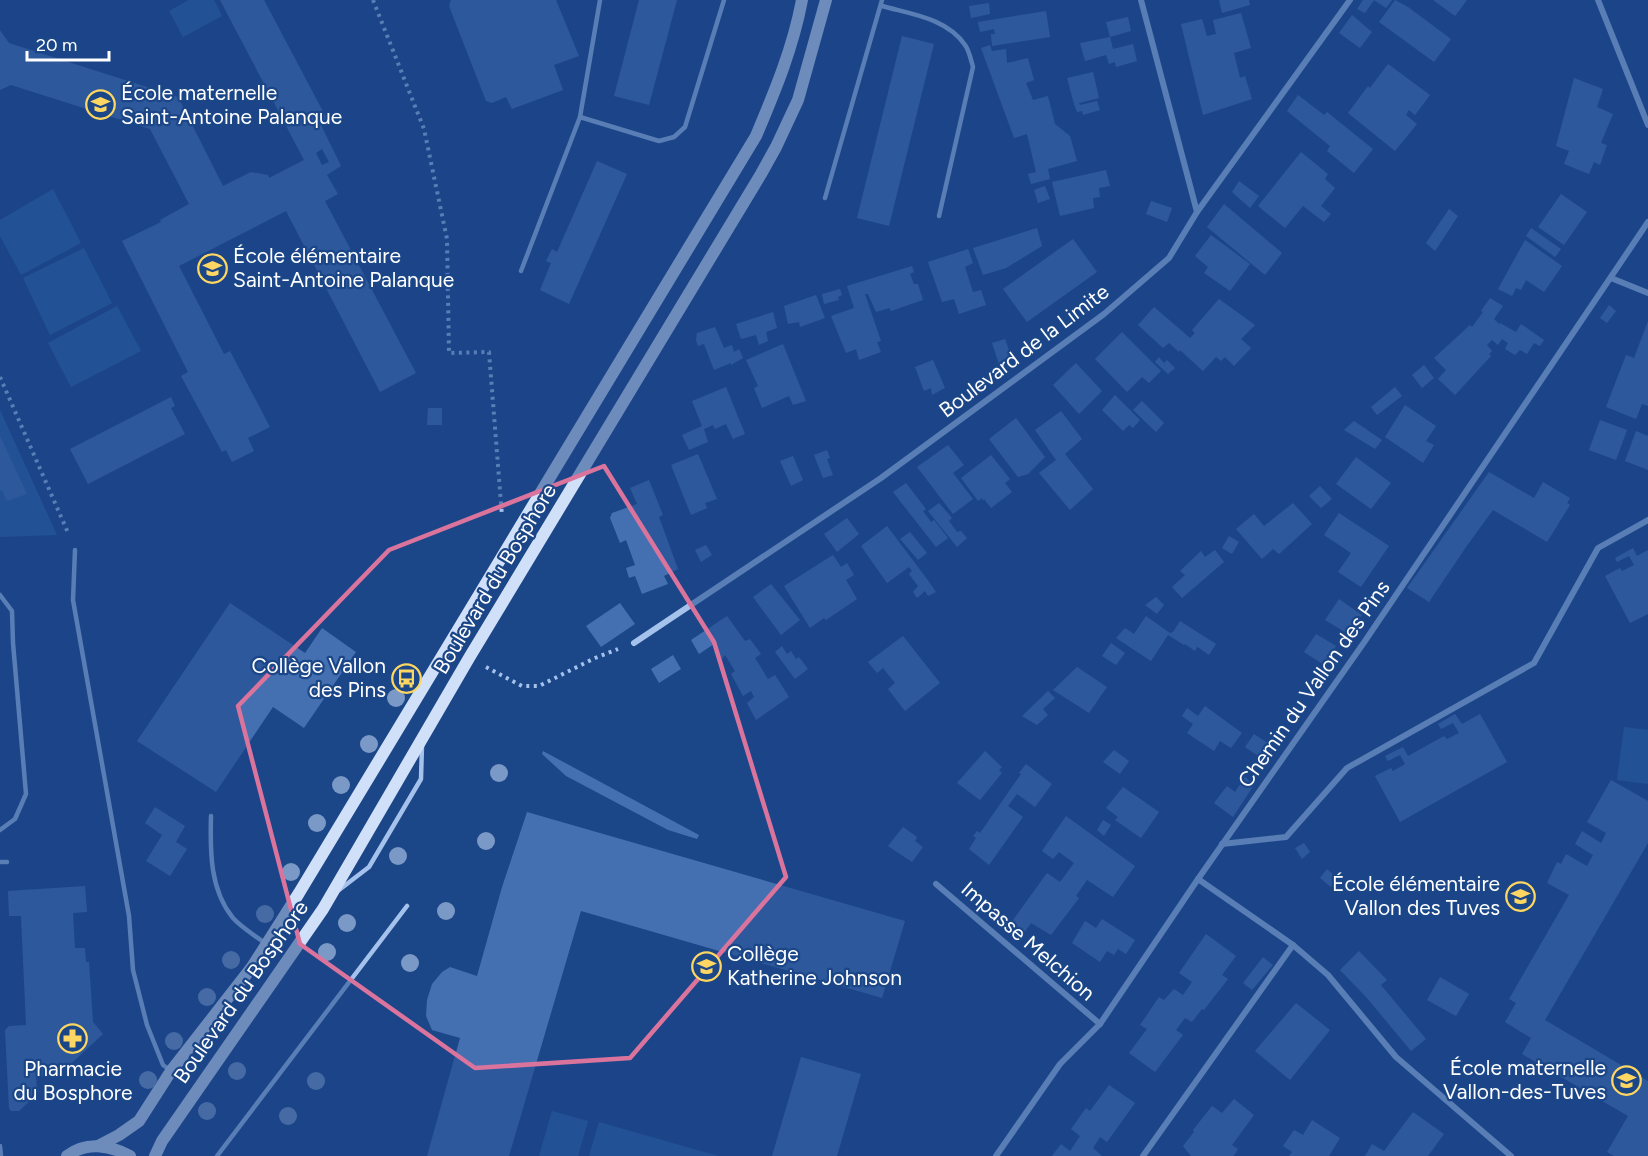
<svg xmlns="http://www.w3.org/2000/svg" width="1648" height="1156" viewBox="0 0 1648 1156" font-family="Figtree,sans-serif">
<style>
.green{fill:#2e5fa6}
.building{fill:#4470b1;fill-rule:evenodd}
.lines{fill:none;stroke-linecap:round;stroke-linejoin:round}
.path{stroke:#a4c2ec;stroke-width:4;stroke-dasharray:3 4.5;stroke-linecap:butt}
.lane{stroke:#a4c2ec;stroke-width:4.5}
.street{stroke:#a4c2ec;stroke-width:6}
.secondary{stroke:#d1e0f9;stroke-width:12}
.tree{fill:#7b99c6}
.marked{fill:none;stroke:#da749d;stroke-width:4.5;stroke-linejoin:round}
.labels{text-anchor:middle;stroke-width:4.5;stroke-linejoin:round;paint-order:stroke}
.poi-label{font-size:21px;fill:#fff;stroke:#1b4688;text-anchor:start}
.street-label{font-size:21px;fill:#fff;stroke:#1b4688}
</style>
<rect width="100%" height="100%" fill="#1b4688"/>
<g class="green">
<path d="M189,0H214L222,16L183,37L169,11Z"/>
<path d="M53,189L81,243L21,275L0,236V220Z"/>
<path d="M84,248L112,303L50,335L23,278Z"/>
<path d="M117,306L141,351L71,387L48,343Z"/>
<path d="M0,410L57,535L0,537Z"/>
<path d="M1624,727L1648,730V784L1617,780Z"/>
<path d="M552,1111L588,1121L578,1156H539Z"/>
<path d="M599,1122L704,1152L719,1156H589Z"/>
</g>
<g class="building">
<path d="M220,0H264L327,119L320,123L341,166L327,175L338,194L325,201L416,373L380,392L286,211L179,266L224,354L230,351L270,427L248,438L254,451L232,462L226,450L222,452L181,376L188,372L122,241L161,222L160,220L189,204L150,129L11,85L0,90V30L9,43L178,97L223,186L251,172L268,175L269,178L304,160ZM322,149L329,162L322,165L316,153Z"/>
<path d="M451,0H556L579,56L554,65L563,90L512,109L506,97L492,103L486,101L449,6Z"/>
<path d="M639,0H677L649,105L614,96Z"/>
<path d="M1219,0H1249L1250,5L1222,13Z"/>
<path d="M1363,0H1392L1386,8L1374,0L1365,13L1357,9Z"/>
<path d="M1395,0L1408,7L1451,39L1434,62L1379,22Z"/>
<path d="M1433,0H1467L1455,16Z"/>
<path d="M989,3L990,14L971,18L969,6Z"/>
<path d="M1046,11L1050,37L992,46L991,34H995L994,29L980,32L978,22Z"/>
<path d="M1241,13L1251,48L1234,53L1240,78L1245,76L1252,99L1203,115L1181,24L1202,19L1207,36L1216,34L1213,20Z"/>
<path d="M1352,15L1372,32L1360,48L1339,33Z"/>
<path d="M1128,17L1131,31L1110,37L1106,22Z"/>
<path d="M902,36L934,44L889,226L857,218Z"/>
<path d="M1110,37L1113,49L1133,44L1137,61L1116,67L1115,62L1109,64L1106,55L1085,61L1080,43Z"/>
<path d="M990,45L992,51L1006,49L1007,63L1028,58L1034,80L1026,83L1033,100L1048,96L1055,124L1070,136L1077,161L1048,169L1050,179L1031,184L1028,174L1036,172L1027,134L1014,138L981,48Z"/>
<path d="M1388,64L1430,95L1415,115L1409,110L1406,115L1417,124L1395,151L1348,113L1368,86L1370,88Z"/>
<path d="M1093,72L1099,98L1079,103L1080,105L1097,101L1100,110L1083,115L1082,111L1077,112L1074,104L1067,78Z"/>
<path d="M1574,78L1603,89L1597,107L1613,114L1601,143L1607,145L1600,165L1594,162L1589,174L1564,164L1569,151L1556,146Z"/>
<path d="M1298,95L1324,115L1327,112L1373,149L1354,173L1327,151L1330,146L1287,111Z"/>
<path d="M1301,152L1328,174L1325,179L1335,188L1321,206L1331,214L1324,222L1303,206L1285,228L1258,206Z"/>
<path d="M597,161L627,174L569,304L540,290L551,263L546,261L552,249L557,252Z"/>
<path d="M1106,170L1110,186L1099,188L1100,197L1093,198L1094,208L1060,216L1052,182Z"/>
<path d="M1239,181L1259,196L1250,208L1232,192Z"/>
<path d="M1045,186L1050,199L1038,203L1034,190Z"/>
<path d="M1561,194L1587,212L1564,245L1538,227Z"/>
<path d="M1151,201L1172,208L1167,222L1146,214Z"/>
<path d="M1224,204L1282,253L1265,275L1207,227Z"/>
<path d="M1449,209L1458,216L1435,251L1426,243Z"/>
<path d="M1037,228L1042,246L1006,268L983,275L973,248Z"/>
<path d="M1531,228L1561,249L1555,257L1526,236Z"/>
<path d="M1211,235L1250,264L1230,291L1204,273L1208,267L1195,256Z"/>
<path d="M1073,239L1097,272L1027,322L1003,289Z"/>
<path d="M1525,240L1562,266L1544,292L1526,280L1521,290L1516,288L1512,296L1498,289Z"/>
<path d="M968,249L973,263L965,267L973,292L981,290L986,305L959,314L954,299L942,302L928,262Z"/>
<path d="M912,266L914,272L910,274L914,284H918L923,300L891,311L889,308L876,312L868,294H865L881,341L877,342L881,352L859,360L856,349L846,353L831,316L854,308L847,286Z"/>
<path d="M840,289L842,295L838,297L839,300L824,304L822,294Z"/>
<path d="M816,295L825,318L800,327L799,322L788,324L784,306Z"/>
<path d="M1490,298L1503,306L1494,319L1499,324L1500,323L1516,332L1521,324L1544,340L1540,346L1534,343L1527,354L1520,350L1515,355L1505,349L1508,343L1502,339L1498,345L1492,340L1487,345L1492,351L1489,354L1491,356L1455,395L1438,379L1446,370L1434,358L1470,325L1472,327L1483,312L1481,311Z"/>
<path d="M1219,299L1255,325L1241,339L1251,348L1234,366L1225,357L1221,361L1216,357L1203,371L1180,350L1179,352L1169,343L1163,348L1138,325L1154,307L1190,338L1195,333L1192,330Z"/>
<path d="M1609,305L1616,311L1607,323L1600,318Z"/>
<path d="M773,312L777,328L766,332L768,341L759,345L756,335L741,339L736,324Z"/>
<path d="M1648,321V406L1642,404L1636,419L1606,407L1626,355L1634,358Z"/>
<path d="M715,327L724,348L732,345L734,352L739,349L743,358L731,365V363L714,370L704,344L698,346L696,340L697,333Z"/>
<path d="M1122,332L1161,371L1149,383L1142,377L1127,392L1095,359Z"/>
<path d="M1005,339L1012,359L1000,367L992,343Z"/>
<path d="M783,344L806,401L793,405L789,396L762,408L754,388L758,386L746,360Z"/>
<path d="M1159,357L1164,363L1167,360L1175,368L1168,374L1155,362Z"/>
<path d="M933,360L945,388L932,395L931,388L924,391L915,367Z"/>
<path d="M1076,363L1102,391L1079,414L1053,385Z"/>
<path d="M1424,365L1434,378L1422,388L1412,375Z"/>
<path d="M726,387L745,434L733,439L726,424L715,429L713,425L704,429L708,442L689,450L682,435L702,426L692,401Z"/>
<path d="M1395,387L1402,396L1377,415L1371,407Z"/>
<path d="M1115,395L1140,420L1133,428L1129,425L1123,431L1102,410Z"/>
<path d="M171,397L175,406L171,408L185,434L88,484L70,449Z"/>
<path d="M1142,401L1164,423L1156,432L1133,410Z"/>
<path d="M1405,405L1436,426L1426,441L1434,445L1423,463L1385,437Z"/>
<path d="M428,408H442V425H427Z"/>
<path d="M1061,411L1082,439L1065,454L1093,489L1070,510L1039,473L1056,460L1035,430Z"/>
<path d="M1016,418L1045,457L1028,474L1018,477L989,439Z"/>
<path d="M1600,420L1627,430L1616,460L1589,450Z"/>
<path d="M1354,421L1382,440L1375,449L1344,430Z"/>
<path d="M1636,431L1648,436V470L1625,461Z"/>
<path d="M0,436L27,494L7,501L2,490L0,491Z"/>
<path d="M948,445L964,465L953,473L973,499L953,514L917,467Z"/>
<path d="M827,450L830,458L827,459L833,475L823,478L814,455Z"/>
<path d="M698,454L717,499L705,503L707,508L691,515L671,465Z"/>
<path d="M991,455L1010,479L1005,483L1012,492L991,508L984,499L983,501L982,498L978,501L961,478Z"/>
<path d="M793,456L803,480L791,486L780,461Z"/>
<path d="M1356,457L1391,483L1371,509L1336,484Z"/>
<path d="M1489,472L1534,498L1543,482L1570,498L1567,503L1570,505L1547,542L1493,510L1466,547L1429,602L1407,588Z"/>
<path d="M649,480L663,515L659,517L678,569L664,576L668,584L642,594L635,576L629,578L626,568L635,565L626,540L620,543L610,518L612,513L637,504L630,488Z"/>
<path d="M906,483L926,509L923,511L931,522L934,520L948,538L936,547L893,492Z"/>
<path d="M1320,486L1332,499L1321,508L1309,496Z"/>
<path d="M939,503L952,518L949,521L957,532L961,531L967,538L957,547L928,511Z"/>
<path d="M1293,503L1312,524L1279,554L1273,549L1262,559L1236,529L1254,514L1264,526Z"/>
<path d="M1339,513L1389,546L1361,587L1338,572L1351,553L1324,535Z"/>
<path d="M847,518L859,534L837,552L824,534Z"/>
<path d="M887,526L927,579L936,592L928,596L925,591L917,598L913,592L918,586L909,574L912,571L909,567L887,583L861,546Z"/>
<path d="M910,532L927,553L918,560L900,539Z"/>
<path d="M1229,536L1239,542L1232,554L1222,548Z"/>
<path d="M706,545L712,555L701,562L695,550Z"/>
<path d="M1633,548L1637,556L1648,550V614L1630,623L1605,576L1620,568L1622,571L1634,565L1629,556L1617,562L1615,558Z"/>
<path d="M1215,550L1224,562L1182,598L1172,587L1185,575L1180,571L1201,551L1205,557Z"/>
<path d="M833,555L841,567L847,563L854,575L846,580L857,599L826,620L824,618L810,628L784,586Z"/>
<path d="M771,584L800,620L781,635L753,597Z"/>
<path d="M1156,597L1164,605L1157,614L1145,605Z"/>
<path d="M1339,599L1362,615L1348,634L1325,620Z"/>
<path d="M230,603L305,653L322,628L356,652L304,728L273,707L216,792L137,741Z"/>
<path d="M620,603L635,624L601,647L586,626Z"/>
<path d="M727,616L745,641L750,639L761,654L755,658L768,679L775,675L789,697L756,720L747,703L754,697L751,691L743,696L731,674L735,671L725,655L722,659L714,644L699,654L691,640Z"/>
<path d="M1146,616L1170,633L1173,632L1180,621L1216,644L1209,655L1199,648L1197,647L1195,651L1185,644L1184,645L1168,635L1151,661L1116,638L1125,628L1134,634Z"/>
<path d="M1316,634L1336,646L1324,665L1304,652Z"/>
<path d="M903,636L940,683L905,711L888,689L895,683L883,668L877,673L868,662Z"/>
<path d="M1111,643L1125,653L1116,665L1102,656Z"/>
<path d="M782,646L787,654L791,651L796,659L799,657L808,669L795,679L775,652Z"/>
<path d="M673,655L681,669L659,683L651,669Z"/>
<path d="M1077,667L1107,687L1089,713L1053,690Z"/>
<path d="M1048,691L1055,698L1043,709L1048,715L1037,725L1022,716Z"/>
<path d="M1205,706L1242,733L1231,748L1220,741L1214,751L1187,733L1193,724L1182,716L1187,708L1198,716Z"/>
<path d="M1455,714L1462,724L1480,714L1507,762L1400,822L1375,776L1391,768L1393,771L1405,764L1400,755L1388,761L1385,756L1403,747L1408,756L1444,736L1447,739L1459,733L1453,723L1441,729L1438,724Z"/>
<path d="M1254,734L1275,748L1266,761L1245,747Z"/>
<path d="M1114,750L1129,761L1120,774L1103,762Z"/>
<path d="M543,751L699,835L697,839L668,830L566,776L542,754Z"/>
<path d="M985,751L1002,767L999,770L1002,773L980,800L957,783Z"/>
<path d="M1026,764L1052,784L1035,807L1017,794L1008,806L1023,817L989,865L969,849L976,838L973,836L977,831L980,833L1021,774L1019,773Z"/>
<path d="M1245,777L1254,785L1233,817L1214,803L1227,786L1235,792Z"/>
<path d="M1611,780L1648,801V843L1545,1020L1648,1081V1156H1614L1607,1152L1628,1116L1522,1054L1531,1038L1505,1022L1516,1003L1509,999L1569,895L1547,883L1557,862L1561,864L1566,854L1587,866L1593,855L1575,844L1582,831L1601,843L1606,833L1587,822Z"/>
<path d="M1123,787L1159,812L1141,838L1115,820L1118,817L1106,808Z"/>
<path d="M155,807L185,826L176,842L187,849L170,876L146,861L162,835L145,823Z"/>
<path d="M527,812L905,921L882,998L581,911L509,1156H427L460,1038L432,1030L426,1016L427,1000L432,984L442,972L450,967L477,976L502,887Z"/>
<path d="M1066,816L1135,866L1113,897L1087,880L1076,896L1079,898L1051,935L1031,923L1024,933L1010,924L1047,873L1060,882L1074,863L1059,852L1053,859L1042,851Z"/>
<path d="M1103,820L1111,825L1104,836L1097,830Z"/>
<path d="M903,827L917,837L915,841L923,847L912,862L888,846Z"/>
<path d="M1304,843L1310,852L1302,859L1295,848Z"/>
<path d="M1327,869L1338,879L1331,887L1320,878Z"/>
<path d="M85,886L87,912L73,913L75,948H85L86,962H89L93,1022L103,1034L59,1075L36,1077L37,1089L39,1092L19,1111H11L9,1108L5,1030L9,1026L26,1025L21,916H9L8,891Z"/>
<path d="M1102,919L1135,940L1126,954L1118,949L1114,955L1107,951L1100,962L1072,943L1085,921L1096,928Z"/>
<path d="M1206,934L1236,956L1222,975L1228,979L1204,1010L1202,1009L1192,1022L1185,1018L1176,1030L1183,1035L1155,1072L1129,1053L1147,1029L1140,1025L1159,997L1164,1000L1174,989L1183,995L1192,982L1179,973Z"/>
<path d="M1359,951L1387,980L1381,985L1426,1039L1411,1051L1367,998L1340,970Z"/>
<path d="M1263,957L1273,965L1252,990L1243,983Z"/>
<path d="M1440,977L1469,994L1456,1016L1427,1000Z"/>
<path d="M1296,1003L1330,1030L1290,1080L1255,1051Z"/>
<path d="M801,1057L861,1074L837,1156H772Z"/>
<path d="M1109,1085L1135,1103L1107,1142L1100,1137L1093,1148L1102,1156H1052L1061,1144L1070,1151L1080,1136L1071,1129L1086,1108L1090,1111Z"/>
<path d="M1234,1099L1254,1115L1232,1145L1238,1149L1235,1154L1233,1156H1191L1183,1146L1194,1132L1193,1130L1212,1106L1222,1113Z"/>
<path d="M1413,1112L1444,1134L1428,1156H1365L1372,1144L1384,1151Z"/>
<path d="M1312,1120L1340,1138L1329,1156H1289L1292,1152L1283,1146L1294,1130L1303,1135Z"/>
</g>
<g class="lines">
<g class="path">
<path d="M373,0L424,129L447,239L449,353L489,352L502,516"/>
<path d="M0,377L69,535"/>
<path d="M486,667L522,686H539L595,658L618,649"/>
</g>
<g class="lane">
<path d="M882,6C910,14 947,18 965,45C969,50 971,60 973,67L939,216"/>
<path d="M580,117L659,141L674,137L685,127L724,0"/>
<path d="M825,198L882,0"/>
<path d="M521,271L580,117L600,0"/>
<path d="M75,550L73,600L129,916L133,970L147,1025L163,1065L170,1070"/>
<path d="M0,595L12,611L13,643L26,794L15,819L0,830"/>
<path d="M211,816C210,852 210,890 233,918C242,928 256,936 266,944"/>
<path d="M0,862H7"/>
<path d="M339,890L369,867L421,779L422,745"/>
<path d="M0,1146L1,1156"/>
<path d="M217,1156L407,906"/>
</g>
<g class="street">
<path d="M1141,0L1197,212"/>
<path d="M1598,0L1648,125"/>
<path d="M1611,278L1648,293"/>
<path d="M634,643L881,478L1104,314L1169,258L1197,212L1350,0"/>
<path d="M1222,844L1286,837L1347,768L1534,663L1598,548L1648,520"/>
<path d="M1198,879L1293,945L1328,975L1396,1057L1511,1156"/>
<path d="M936,884L1100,1024"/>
<path d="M996,1156L1060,1064L1100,1024L1198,879L1365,641L1648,222"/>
<path d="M1143,1156L1293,945"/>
</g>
<g class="secondary">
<path d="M98,1146L119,1135L139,1121L171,1071L252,967L299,893L756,136C775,91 793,48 802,0"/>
<path d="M67,1156C86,1141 110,1145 130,1156"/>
<path d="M155,1156L162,1141L323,909L469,658L761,174L776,147L798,100L826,0"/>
</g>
</g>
<g class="tree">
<circle cx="396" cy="698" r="9"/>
<circle cx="369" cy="744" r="9"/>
<circle cx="499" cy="773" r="9"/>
<circle cx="341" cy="785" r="9"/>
<circle cx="317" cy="823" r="9"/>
<circle cx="486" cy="841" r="9"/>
<circle cx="398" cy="856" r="9"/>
<circle cx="291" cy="872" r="9"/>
<circle cx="446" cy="911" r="9"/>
<circle cx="265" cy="914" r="9"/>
<circle cx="347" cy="923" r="9"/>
<circle cx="327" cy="952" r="9"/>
<circle cx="231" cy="960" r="9"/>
<circle cx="410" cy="963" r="9"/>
<circle cx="207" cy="997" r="9"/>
<circle cx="174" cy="1041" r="9"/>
<circle cx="237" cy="1071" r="9"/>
<circle cx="148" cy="1080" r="9"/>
<circle cx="316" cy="1081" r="9"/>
<circle cx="207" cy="1111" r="9"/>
<circle cx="288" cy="1116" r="9"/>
</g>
<path d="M0 0H1648V1156H0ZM604,466L714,642L786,877L630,1058L475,1068L300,944L238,706L389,550Z" fill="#1b4688" fill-opacity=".55" fill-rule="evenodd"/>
<path class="marked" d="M604,466L714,642L786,877L630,1058L475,1068L300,944L238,706L389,550Z"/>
<defs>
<symbol id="school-ring" viewBox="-11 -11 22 22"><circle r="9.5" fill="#1b4688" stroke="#fdd761" stroke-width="1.5"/><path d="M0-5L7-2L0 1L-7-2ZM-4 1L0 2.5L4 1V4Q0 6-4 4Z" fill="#fdd761"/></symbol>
<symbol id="bus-ring" viewBox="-11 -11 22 22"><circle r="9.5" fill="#1b4688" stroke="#fdd761" stroke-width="1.5"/><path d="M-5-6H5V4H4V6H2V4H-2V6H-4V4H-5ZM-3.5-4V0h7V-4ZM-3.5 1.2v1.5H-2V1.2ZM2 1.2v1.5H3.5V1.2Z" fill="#fdd761"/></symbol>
<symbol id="pharmacy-ring" viewBox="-11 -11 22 22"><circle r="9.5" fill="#1b4688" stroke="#fdd761" stroke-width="1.5"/><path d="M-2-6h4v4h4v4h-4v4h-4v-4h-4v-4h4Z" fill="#fdd761"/></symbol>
</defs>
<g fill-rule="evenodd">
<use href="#school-ring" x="84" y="88" width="33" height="33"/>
<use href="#school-ring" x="196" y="252" width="33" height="33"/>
<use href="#bus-ring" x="390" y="662" width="33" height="33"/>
<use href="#school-ring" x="1504" y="880" width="33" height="33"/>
<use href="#school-ring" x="690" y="950" width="33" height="33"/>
<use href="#pharmacy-ring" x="56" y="1022" width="33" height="33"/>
<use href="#school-ring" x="1610" y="1064" width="33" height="33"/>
</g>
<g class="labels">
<g class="poi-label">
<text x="121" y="100">École maternelle<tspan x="121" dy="24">Saint-Antoine Palanque</tspan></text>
<text x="233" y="263">École élémentaire<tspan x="233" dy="24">Saint-Antoine Palanque</tspan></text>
<text x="386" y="673" text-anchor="end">Collège Vallon<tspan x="386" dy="24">des Pins</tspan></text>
<text x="1500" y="891" text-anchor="end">École élémentaire<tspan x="1500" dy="24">Vallon des Tuves</tspan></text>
<text x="727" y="961">Collège<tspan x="727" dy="24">Katherine Johnson</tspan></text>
<text x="1606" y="1075" text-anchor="end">École maternelle<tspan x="1606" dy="24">Vallon-des-Tuves</tspan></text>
<text x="73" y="1076" text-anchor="middle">Pharmacie<tspan x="73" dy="24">du Bosphore</tspan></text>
</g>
<g class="street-label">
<text transform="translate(1024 351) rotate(-37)" y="7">Boulevard de la Limite</text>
<text transform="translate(495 579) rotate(-59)" y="7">Boulevard du Bosphore</text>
<text transform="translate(1314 684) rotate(-55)" y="7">Chemin du Vallon des Pins</text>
<text transform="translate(1028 941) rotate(41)" y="7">Impasse Melchion</text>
<text transform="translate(241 992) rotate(-55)" y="7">Boulevard du Bosphore</text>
</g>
</g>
<path d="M27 51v9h82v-9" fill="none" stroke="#ffffff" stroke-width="3"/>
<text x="36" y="51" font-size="18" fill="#ffffff" stroke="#1b4688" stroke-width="4.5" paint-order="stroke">20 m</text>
</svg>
